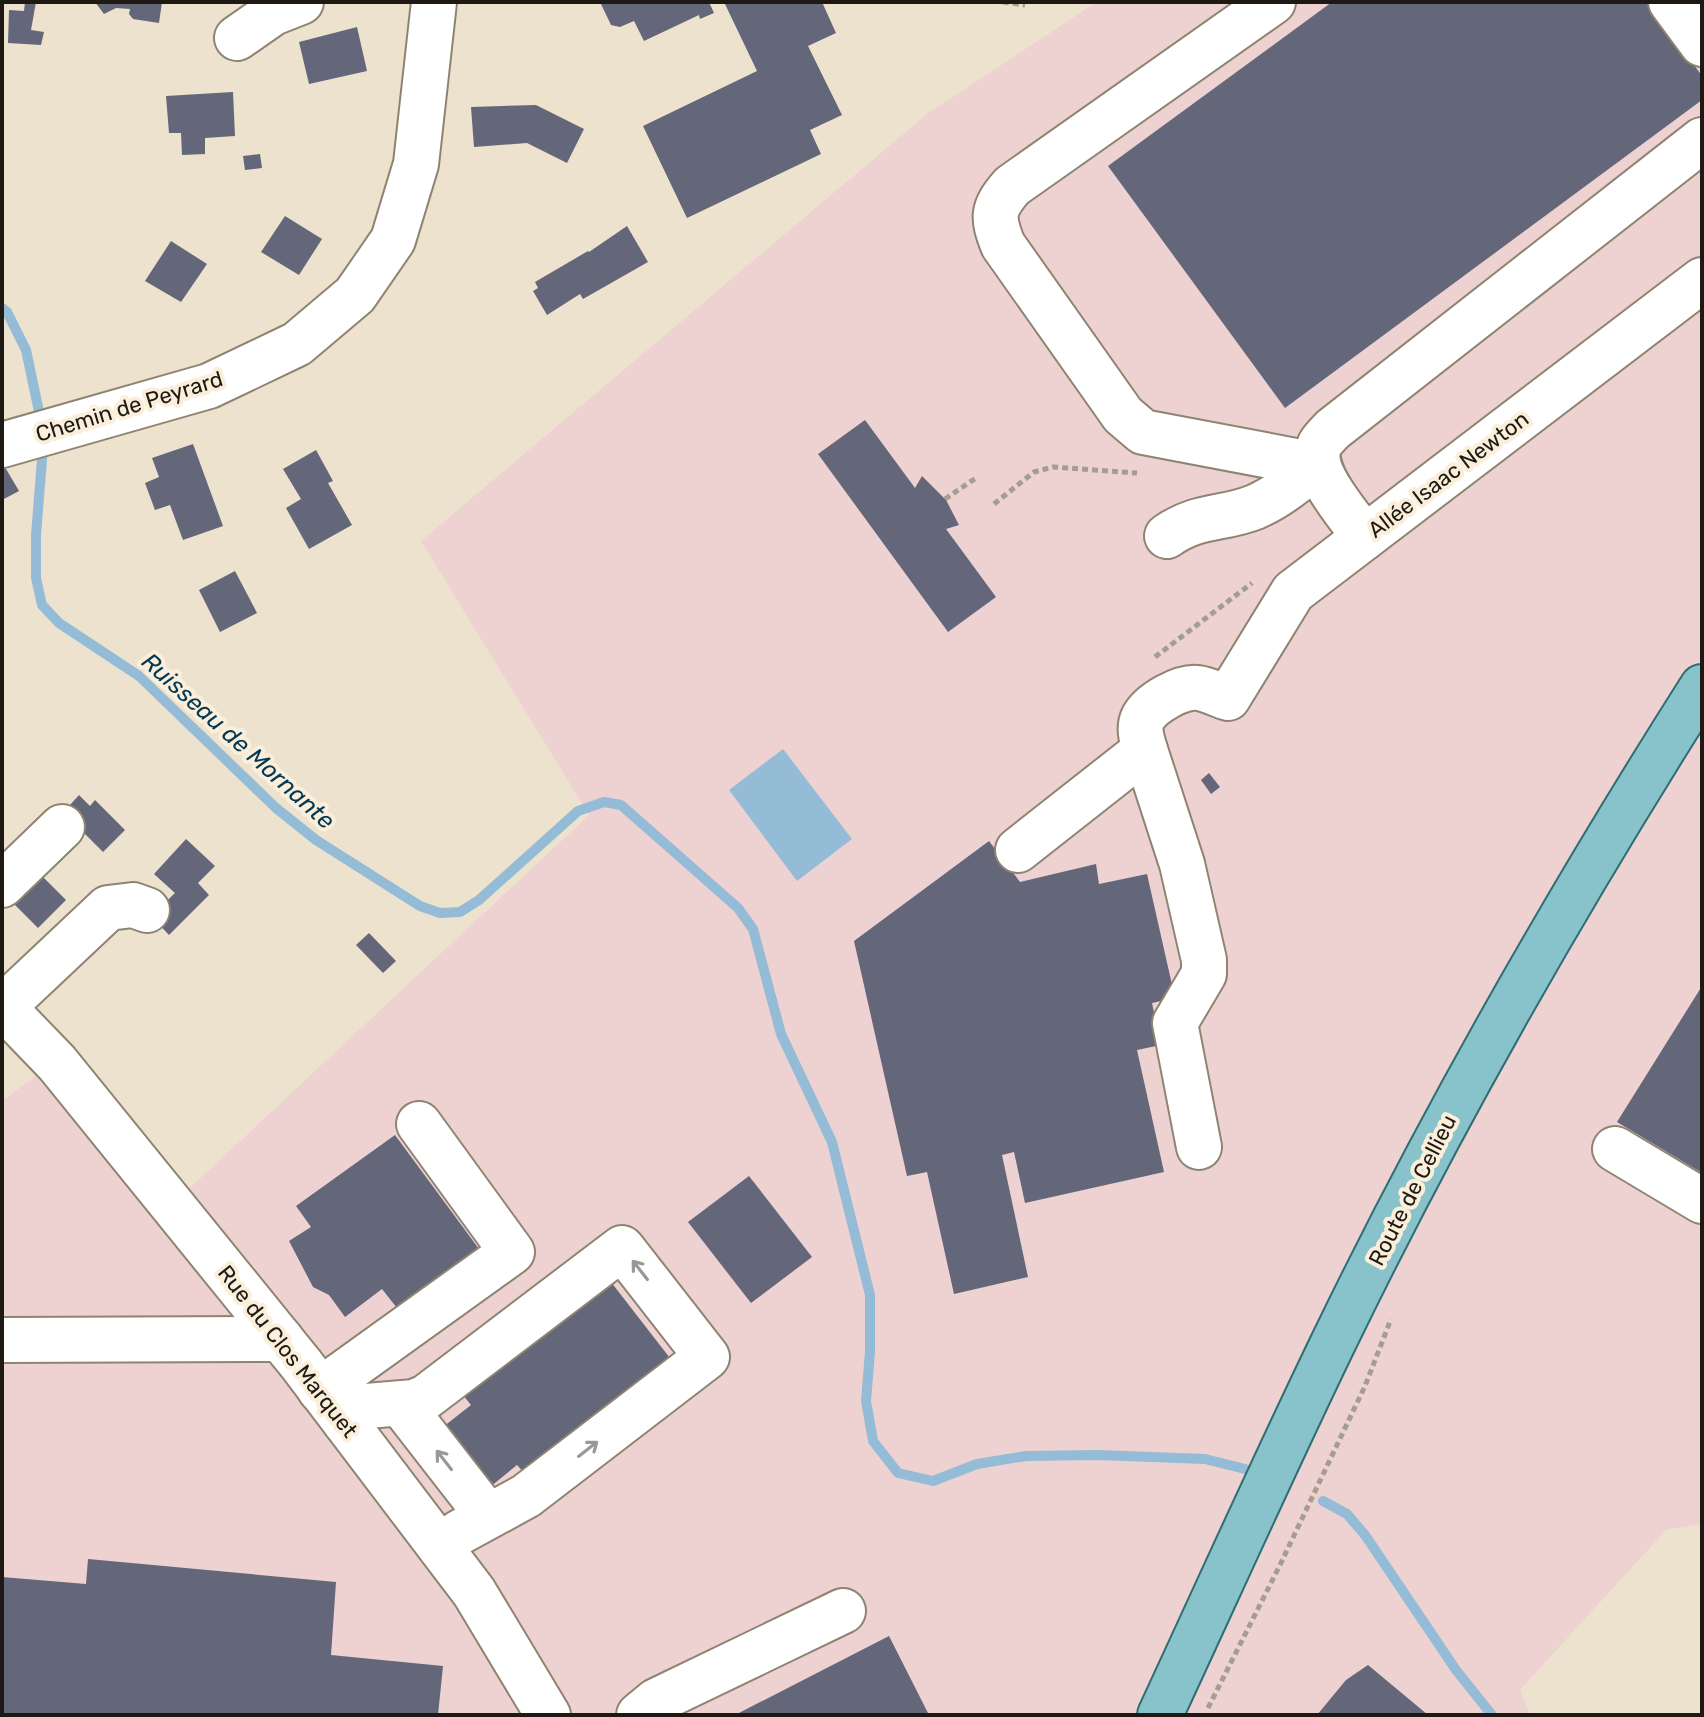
<svg xmlns="http://www.w3.org/2000/svg" width="1704" height="1717" viewBox="0 0 1704 1717" font-family="Rubik,sans-serif">
<style>
.industrial{fill:#edd2d1}
.water{fill:#94bcd7}
.lines{fill:none;stroke-linecap:round;stroke-linejoin:round}
.stream{stroke:#94bcd7;stroke-width:10}
.building{fill:#646679}
.minor-casing{stroke:#8e8471;stroke-width:48}
.major-casing{stroke:#2f6d73;stroke-width:48}
.path{stroke:#a59d8d;stroke-width:5;stroke-dasharray:6 4;stroke-linecap:butt}
.minor{stroke:#fff;stroke-width:44}
.major{stroke:#88c2ca;stroke-width:44}
.oneway{stroke:#9a9895}
.labels{text-anchor:middle;stroke-width:8;stroke-linejoin:round;paint-order:stroke}
.street-label{font-size:22px;fill:#1e1a13;stroke:#fbefdb}
.water-label{font-size:24px;font-style:italic;fill:#023954;stroke:#fbefdb}
</style>
<rect width="100%" height="100%" fill="#ede2ce"/>
<path class="industrial" d="M1097,2H1702V1524L1666,1530L1520,1690L1530,1715H2V1101L45,1069L162,1214L589,815L421,541L927,114Z"/>
<path class="water" d="M783,749L852,839L797,881L729,790Z"/>
<g class="lines">
<g class="stream">
<path d="M2,308L7,312L26,350L41,421"/>
<path d="M43,447L36,535V578L42,605L59,623L139,676L276,808L316,840L420,906L440,913L460,912L479,900L578,811L604,802L621,805L738,908L753,929L781,1034L832,1142L870,1295V1352L866,1401L873,1441L898,1473L933,1481L977,1464L1026,1456L1098,1455L1205,1459L1245,1469"/>
<path d="M1323,1501L1347,1514L1365,1535L1456,1670L1492,1715"/>
</g>
</g>
<g class="building">
<path d="M25,2H36L31,30L44,32L41,45L8,43L9,10L24,11Z"/>
<path d="M95,2H162L159,23L133,19L129,14L130,9L116,8L104,14Z"/>
<path d="M600,2H709L714,13L700,19L699,15L644,41L634,21L620,27L611,25Z"/>
<path d="M724,2H822L836,33L808,46L842,115L810,130L821,154L687,218L643,126L757,71Z"/>
<path d="M1332,2H1648L1702,76V100L1285,408L1108,166Z"/>
<path d="M357,27L367,71L309,84L299,42Z"/>
<path d="M233,92L235,136L205,138V154L182,155L181,133H169L166,96Z"/>
<path d="M536,105L584,129L567,163L527,143L474,147L471,107Z"/>
<path d="M260,154L262,168L245,170L243,156Z"/>
<path d="M285,216L322,239L299,275L261,252Z"/>
<path d="M627,226L648,262L583,299L580,294L547,315L533,291L538,288L535,282L588,251L589,252Z"/>
<path d="M171,241L207,264L181,302L145,281Z"/>
<path d="M865,420L915,488L922,476L946,500L959,525L946,529L996,597L948,632L818,454Z"/>
<path d="M193,444L223,526L183,540L170,505L155,510L145,483L159,477L152,458Z"/>
<path d="M316,450L333,481L328,483L352,525L309,549L286,508L301,499L283,469Z"/>
<path d="M2,462L19,491L2,500Z"/>
<path d="M235,571L257,613L220,632L199,590Z"/>
<path d="M1209,773L1220,787L1211,794L1201,780Z"/>
<path d="M79,795L90,806L95,800L125,830L103,852L83,832L60,816Z"/>
<path d="M186,839L215,866L198,883L209,895L169,935L151,916L175,893L154,874Z"/>
<path d="M989,841L1020,882L1096,864L1099,884L1147,874L1175,998L1152,1003L1161,1045L1137,1050L1164,1172L1025,1203L1014,1152L1002,1155L1028,1277L954,1294L927,1172L907,1176L854,941Z"/>
<path d="M33,867L66,900L38,928L5,895Z"/>
<path d="M369,933L396,961L383,973L356,945Z"/>
<path d="M1702,986V1173L1617,1122Z"/>
<path d="M395,1135L479,1249L397,1308L382,1289L345,1317L329,1295L313,1287L289,1241L311,1227L296,1206Z"/>
<path d="M749,1176L812,1257L751,1303L688,1222Z"/>
<path d="M611,1282L673,1362L526,1475L517,1465L490,1487L443,1427L471,1405L463,1395Z"/>
<path d="M88,1559L336,1582L331,1655L443,1666L438,1715H2V1577L86,1584Z"/>
<path d="M889,1636L929,1715H735Z"/>
<path d="M1368,1665L1428,1715H1317L1346,1680Z"/>
</g>
<g class="lines">
<defs>
<g id="minor">
<path d="M1273,2L1012,186C992,209 992,217 1003,245L1123,415L1143,432L1317,465"/>
<path d="M1671,2L1702,44"/>
<path d="M237,38L273,13L301,2"/>
<path d="M2,445L209,386L297,344L355,295L393,240L416,164L434,2"/>
<path d="M1167,536C1198,514 1223,520 1255,507C1278,497 1297,481 1317,465"/>
<path d="M1365,537C1349,516 1308,470 1320,444C1323,439 1329,433 1333,429L1702,140"/>
<path d="M1018,850L1145,750"/>
<path d="M2,885L62,827"/>
<path d="M2,1006L57,1063L301,1364L474,1592L548,1715"/>
<path d="M3,1007L108,908L133,905L147,910"/>
<path d="M1199,1147L1175,1023L1204,974V960L1182,864L1145,750C1142,740 1138,728 1143,718C1151,703 1181,686 1198,688C1207,689 1219,695 1228,698L1293,592L1702,280"/>
<path d="M1615,1149L1702,1201"/>
<path d="M2,1340L281,1339"/>
<path d="M320,1390L512,1252L419,1124"/>
<path d="M401,1404L488,1516"/>
<path d="M345,1422L367,1406L414,1402L426,1397L622,1248L707,1357L526,1496L460,1532L440,1547"/>
<path d="M639,1715L656,1701L843,1611"/>
</g>
<path id="major" d="M1160,1715C1218,1590 1274,1465 1334,1341C1443,1116 1568,898 1702,687"/>
</defs>
<use href="#minor" class="minor-casing"/>
<use href="#major" class="major-casing"/>
<g class="path">
<path d="M1003,2L1025,5"/>
<path d="M945,499L976,478"/>
<path d="M994,504L1034,472L1053,467L1137,473"/>
<path d="M1155,657L1252,583"/>
<path d="M1208,1708L1280,1565L1365,1386L1391,1319"/>
</g>
<use href="#minor" class="minor"/>
<use href="#major" class="major"/>
</g>
<defs><path id="oneway-shaft" d="M-6 0H5M1.5-3L5.5 0L1.5 3" fill="none" stroke-width="1.6" stroke-linecap="round" stroke-linejoin="round" transform="scale(2)"/></defs>
<g class="oneway">
<use href="#oneway-shaft" transform="translate(640 1270) rotate(-128)"/>
<use href="#oneway-shaft" transform="translate(588 1449) rotate(-38)"/>
<use href="#oneway-shaft" transform="translate(444 1460) rotate(-128)"/>
</g>
<g class="labels">
<g class="street-label">
<text transform="translate(129 406) rotate(-17)" y="8">Chemin de Peyrard</text>
<text transform="translate(1448 474) rotate(-37)" y="8">Allée Isaac Newton</text>
<text transform="translate(1412 1190) rotate(-63)" y="8">Route de Cellieu</text>
<text transform="translate(288 1351) rotate(52)" y="8">Rue du Clos Marquet</text>
</g>
<g class="water-label">
<text transform="translate(238 741) rotate(42)" y="8">Ruisseau de Mornante</text>
</g>
</g>
<rect width="1704" height="1717" fill="none" stroke="#1e1a13" stroke-width="8"/>
</svg>
